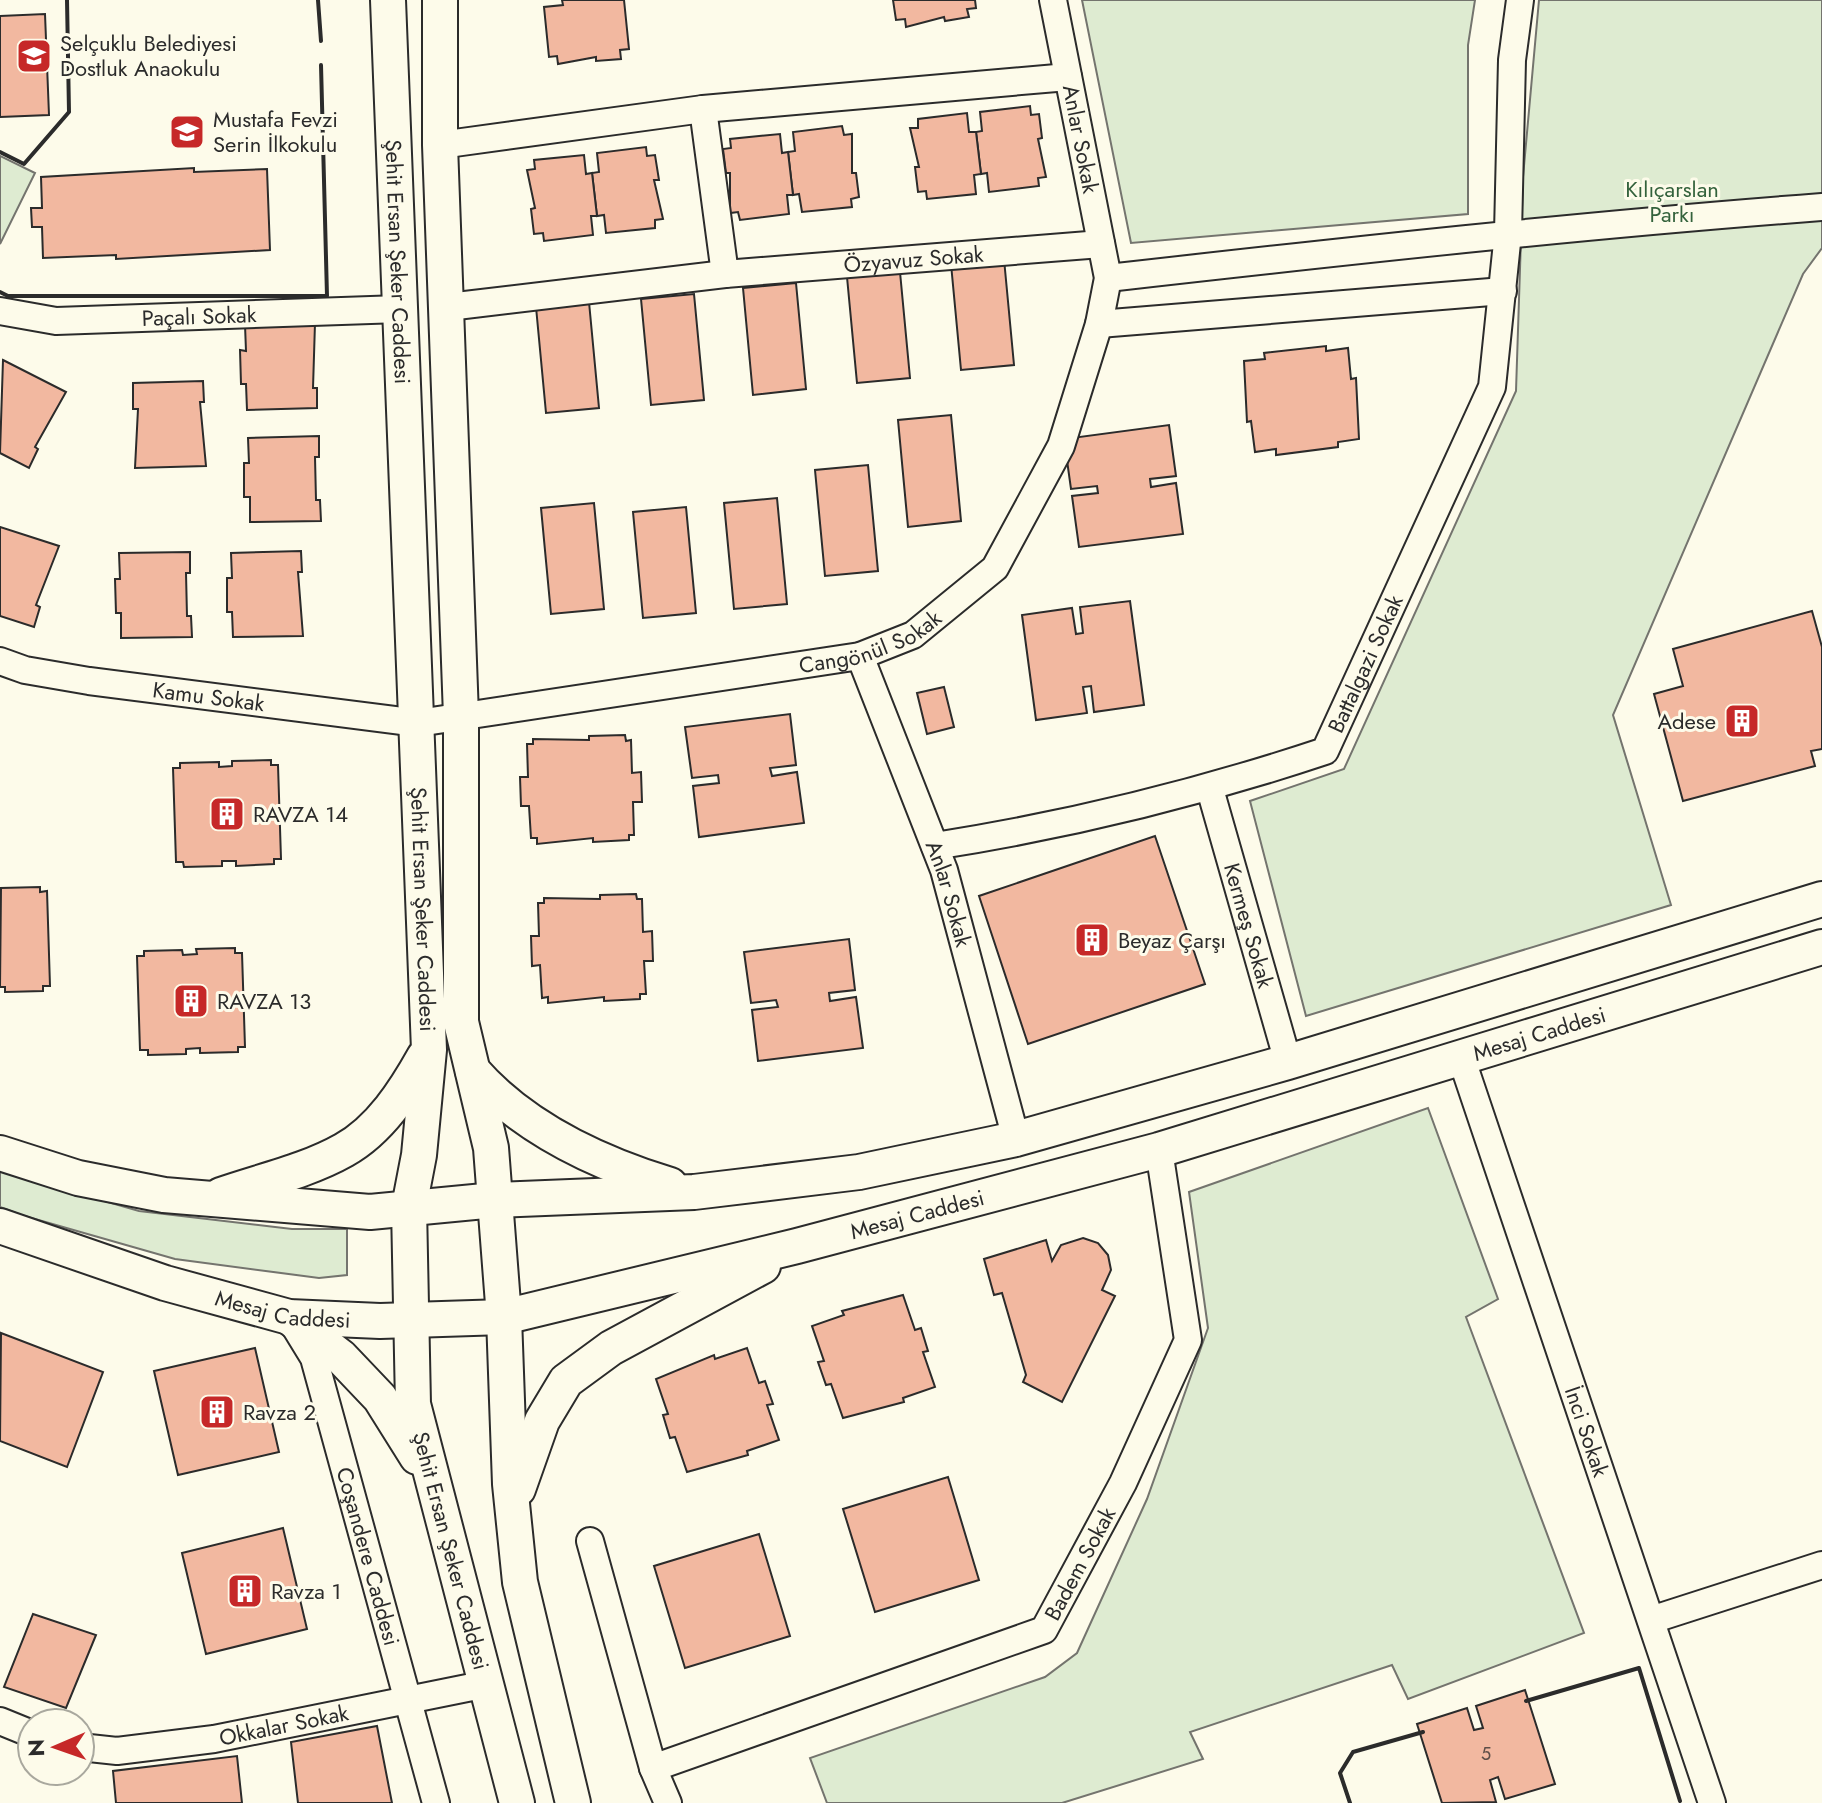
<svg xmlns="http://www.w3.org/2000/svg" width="1822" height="1803" viewBox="0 0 1822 1803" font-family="Jost,sans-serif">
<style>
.green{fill:#deebd1;stroke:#74746e;stroke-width:2}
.building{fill:#f2b8a0;stroke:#2b2b2b;stroke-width:2}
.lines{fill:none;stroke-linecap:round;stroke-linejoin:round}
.minor-casing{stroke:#2b2b2b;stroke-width:30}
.tertiary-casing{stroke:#2b2b2b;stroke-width:38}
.minor{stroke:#fdfbea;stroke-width:26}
.tertiary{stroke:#fdfbea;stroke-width:34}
.wall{stroke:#2b2b2b;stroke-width:4}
.labels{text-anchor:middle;stroke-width:6;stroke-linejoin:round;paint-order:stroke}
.number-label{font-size:18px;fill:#5d4e48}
.poi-label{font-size:22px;fill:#2b2b2b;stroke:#fdfbea;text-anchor:start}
.street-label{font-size:22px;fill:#2b2b2b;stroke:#fdfbea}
.park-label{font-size:22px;fill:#34623c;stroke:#fdfbea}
</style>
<rect width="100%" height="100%" fill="#fdfbea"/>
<g class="green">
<path d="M1082,0H1475L1468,45V214L1131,243Z"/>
<path d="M1539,0H1822V248L1803,274L1613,715L1671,905L1306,1016L1250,801L1344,769L1516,391L1523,177Z"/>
<path d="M0,156L35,173L0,244Z"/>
<path d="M1428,1108L1498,1299L1466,1317L1584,1633L1408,1699L1392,1665L1190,1732L1203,1759L1062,1803H827L810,1758L1045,1677L1077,1653L1147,1499L1208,1328L1189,1192Z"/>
<path d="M0,1171L139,1211L292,1229H347V1275L319,1278L175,1259L21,1215L0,1207Z"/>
</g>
<g class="building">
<path d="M562,0H624L629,49L620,50L621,59L596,61V57L558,64L557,56L549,57L544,7L563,5Z"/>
<path d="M893,0H975L976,8L967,9L969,17L945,21L944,17L906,27L905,19L896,20Z"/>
<path d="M45,14L49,115L0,117V16Z"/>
<path d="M1030,106L1031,115L1039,114L1042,138L1038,139L1046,177L1038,178L1039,186L989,192L987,173L981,174L976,132L982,131L980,112Z"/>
<path d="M967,113L969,132H976L981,174L974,175L976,194L927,199L926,191L918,192L915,167H919L910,128H918V119Z"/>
<path d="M842,126L844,135L852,134V173H856L859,197L851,199L852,207L802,212L799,194L793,195L788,152L795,151L793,132Z"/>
<path d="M780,134L782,153L788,152L793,195H787L789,214L740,220L738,212L730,213V173H726L723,149L731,148L730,139Z"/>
<path d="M646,147L647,156L655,155L659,180H654L663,219L655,220V228L606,233L604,215L597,216L592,173L599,172L597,153Z"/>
<path d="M584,155L586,174L592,173L597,216H591L593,235L544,241L543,233L534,234L531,209L535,208L527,170L535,169L534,160Z"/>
<path d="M194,168V172L267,169L270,250L116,259V255L43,258L42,227H32L31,208H42L41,177Z"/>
<path d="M1004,259L1014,365L961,370L951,264Z"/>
<path d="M900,272L910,378L857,383L847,277Z"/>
<path d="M796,283L806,389L753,395L743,288Z"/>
<path d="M694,294L704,400L651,405L641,299Z"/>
<path d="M589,302L599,408L546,413L536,307Z"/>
<path d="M315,323L313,388H317V408L247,410L246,384H241L240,350L246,351L245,325Z"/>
<path d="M1326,346V351L1348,348L1351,379L1356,378L1359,439L1338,442V447L1276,455V449L1255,452L1251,421L1247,422L1244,361L1265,359L1264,353Z"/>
<path d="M3,360L66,392L35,447L38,449L29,468L0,453Z"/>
<path d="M203,381L204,402H200L206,466L135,468L138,409H133V383Z"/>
<path d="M951,415L961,521L908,527L898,420Z"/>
<path d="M1169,425L1176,476L1150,479L1151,487L1176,483L1183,534L1079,547L1072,496L1098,493L1097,486L1071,489L1064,439Z"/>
<path d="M319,436V457H315L316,500H320L321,521L250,522V497H244V463H249L248,438Z"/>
<path d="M868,465L878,571L825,576L815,470Z"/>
<path d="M777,498L787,604L734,609L724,503Z"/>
<path d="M594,503L604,609L551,614L541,508Z"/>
<path d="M686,507L696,613L643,618L633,512Z"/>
<path d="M0,527L59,546L36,605L40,607L34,627L0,616Z"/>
<path d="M301,551L302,572H298L303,636L233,637L232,612H227V578H232L231,553Z"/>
<path d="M190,552V573H186L187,616H191L192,637L121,638V613H116L115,579H120L119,553Z"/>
<path d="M1130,601L1144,705L1094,712L1091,686L1083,687L1087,713L1036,720L1022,615L1072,608L1076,634L1083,633L1080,607Z"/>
<path d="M1812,611L1822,647V749L1811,751L1815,766L1683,801L1654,694L1683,686L1673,649Z"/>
<path d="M944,687L954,727L927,734L917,693Z"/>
<path d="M790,714L796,765L770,768L772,776L797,772L804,823L699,837L693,786L719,783L718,775L692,778L685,727Z"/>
<path d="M625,735L626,741L631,740L632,773L641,772L642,802H633L634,835H629V840L593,842V838L537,844V838H531L529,806H521L520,777H528L527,744H533V739L589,740V736Z"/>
<path d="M271,760V765H278L281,859H274V864L236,866V861H222V866L184,867L183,862H176L173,768H180V763L219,762V767L232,766V761Z"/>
<path d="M1155,836L1205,984L1028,1044L979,896Z"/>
<path d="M40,887V892L47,891L50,986H43V991L5,992V987H0L1,888Z"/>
<path d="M636,894L637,899H642L643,932L652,931L653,961H644L646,994H640V999L604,1001V997L548,1003V997L542,998L540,965L532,966L531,936H539L538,903H544V898L600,899V895Z"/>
<path d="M849,939L855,990L829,993L830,1001L856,997L863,1048L758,1061L752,1010L778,1007L776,1000L751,1003L744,952Z"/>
<path d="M235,948V953H242L245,1047H238V1052L200,1053V1048L186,1049V1054L148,1055V1050H140L137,956H144V951L182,950L183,955L197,954L196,949Z"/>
<path d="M1083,1238L1098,1243L1108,1255L1111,1270L1102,1290L1115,1296L1062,1402L1023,1382L1026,1375L1002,1293L994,1295L984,1259L1046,1240L1052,1261L1061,1245Z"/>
<path d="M903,1295L915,1330L921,1328L928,1351L923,1352L935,1387L903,1398L904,1402L843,1418L831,1384L826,1385L818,1362L824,1361L812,1326L844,1315L842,1311Z"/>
<path d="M1,1333L103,1372L67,1467L0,1441Z"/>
<path d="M255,1348L279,1452L178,1475L154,1371Z"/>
<path d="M747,1348L759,1383L765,1381L773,1404L767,1405L779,1440L747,1451L748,1455L687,1472L675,1437L670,1438L663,1415L668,1414L656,1379L714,1355L715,1359Z"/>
<path d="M948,1477L979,1580L875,1612L843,1509Z"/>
<path d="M283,1528L307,1629L206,1654L182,1553Z"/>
<path d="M759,1534L790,1636L685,1668L654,1566Z"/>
<path d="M33,1614L96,1635L66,1708L4,1687Z"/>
<path d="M1525,1690L1555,1784L1505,1799L1498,1777L1490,1780L1496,1802L1442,1803L1417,1724L1467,1708L1474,1730L1483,1728L1476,1706Z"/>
<path d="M377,1726L392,1803H298L291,1742Z"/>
<path d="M237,1756L242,1803H116L113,1771Z"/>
</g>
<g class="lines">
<defs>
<g id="minor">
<path d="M703,109L725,274"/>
<path d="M440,145L703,109L1068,77"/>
<path d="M1108,278C1346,251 1583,225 1822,207"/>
<path id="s1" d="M448,307L725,274L1101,244"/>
<path id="s2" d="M0,311L56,321L400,309"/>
<path d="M1099,324L1503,291"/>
<path id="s3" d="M860,656L944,870L1016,1139"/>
<path id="s4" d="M0,661L25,670L89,681L418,723L860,656L913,635L995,568L1061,446L1099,324L1108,278L1053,0"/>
<path id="s5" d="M1210,789L1288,1062"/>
<path id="s6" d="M935,846C1069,825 1196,794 1325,751L1492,387L1508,233L1512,60L1520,0"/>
<path id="s7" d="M1462,1060L1712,1803"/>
<path id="s8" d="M295,1327L314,1358L436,1803"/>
<path d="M590,1541L653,1768L668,1803"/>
<path d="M1651,1620L1822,1565"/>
<path d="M0,1721L32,1734"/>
<path id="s9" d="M80,1747L117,1751L214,1739L487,1684"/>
<path id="s10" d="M653,1768L1044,1630L1123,1483L1188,1340L1159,1150"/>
</g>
<g id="tertiary">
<path id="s11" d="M388,0L429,1050L419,1155L409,1207L413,1404L517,1803"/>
<path d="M440,0V145L461,716V1022L491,1148L504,1317L510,1484L520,1582L573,1803"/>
<path d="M473,1071C524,1129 598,1163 670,1185"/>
<path d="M0,1153L78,1178L164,1195L370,1212L495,1200L694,1192L859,1172L1016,1139L1288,1062L1822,899"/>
<path d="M221,1195C261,1181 307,1171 344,1150C380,1130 405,1091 424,1057"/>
<path id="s12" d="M0,1226L165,1283L289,1317L380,1321L504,1317L797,1246L1159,1150L1822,947"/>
<path d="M289,1317L341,1357L380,1398L417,1457"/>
<path d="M518,1489L542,1421L566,1381L611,1348L763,1266"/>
</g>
</defs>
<use href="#minor" class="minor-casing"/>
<use href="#tertiary" class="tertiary-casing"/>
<use href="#minor" class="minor"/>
<use href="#tertiary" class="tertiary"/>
<g class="wall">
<path d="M318,0L321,41"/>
<path d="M0,152L24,164L69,112L67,0"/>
<path d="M0,292L8,296H327L321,65"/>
<path d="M1526,1701L1639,1668L1680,1801"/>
<path d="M1350,1803L1340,1773L1353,1752L1423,1732"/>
</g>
</g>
<defs>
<symbol id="school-square" viewBox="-11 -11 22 22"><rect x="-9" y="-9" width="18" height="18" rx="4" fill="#c62828" stroke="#fdfbea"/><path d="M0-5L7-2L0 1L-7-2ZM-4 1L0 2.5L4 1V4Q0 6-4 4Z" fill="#fff"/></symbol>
<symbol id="building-square" viewBox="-11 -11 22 22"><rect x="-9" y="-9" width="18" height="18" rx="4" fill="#c62828" stroke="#fdfbea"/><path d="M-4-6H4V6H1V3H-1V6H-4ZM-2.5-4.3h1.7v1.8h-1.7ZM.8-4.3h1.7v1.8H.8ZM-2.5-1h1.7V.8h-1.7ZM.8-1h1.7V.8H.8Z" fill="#fff"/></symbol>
</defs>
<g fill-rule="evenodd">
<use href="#school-square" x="14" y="36" width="40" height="40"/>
<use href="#school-square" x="167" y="112" width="40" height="40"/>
<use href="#building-square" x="1722" y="701" width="40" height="40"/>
<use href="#building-square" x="207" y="794" width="40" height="40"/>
<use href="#building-square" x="1072" y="920" width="40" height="40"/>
<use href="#building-square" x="171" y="981" width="40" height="40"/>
<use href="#building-square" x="197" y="1392" width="40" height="40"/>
<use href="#building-square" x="225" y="1571" width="40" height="40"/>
</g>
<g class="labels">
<g class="number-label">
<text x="1486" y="1760">5</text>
</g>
<g class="poi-label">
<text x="60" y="51">Selçuklu Belediyesi<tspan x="60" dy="25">Dostluk Anaokulu</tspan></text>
<text x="213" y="127">Mustafa Fevzi<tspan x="213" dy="25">Serin İlkokulu</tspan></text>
<text x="1716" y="729" text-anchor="end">Adese</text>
<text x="253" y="822">RAVZA 14</text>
<text x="1118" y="948">Beyaz Çarşı</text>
<text x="217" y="1009">RAVZA 13</text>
<text x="243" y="1420">Ravza 2</text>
<text x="271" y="1599">Ravza 1</text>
</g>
<g class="street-label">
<text transform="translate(1081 139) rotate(79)" y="8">Anlar Sokak</text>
<text dy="8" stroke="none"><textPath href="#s1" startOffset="468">Özyavuz Sokak</textPath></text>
<text dy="8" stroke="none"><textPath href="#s11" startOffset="262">Şehit Ersan Şeker Caddesi</textPath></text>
<text dy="8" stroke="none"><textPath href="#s2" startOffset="200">Paçalı Sokak</textPath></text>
<text dy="8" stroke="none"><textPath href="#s4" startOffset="884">Cangönül Sokak</textPath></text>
<text dy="8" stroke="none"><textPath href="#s6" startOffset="498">Battalgazi Sokak</textPath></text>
<text dy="8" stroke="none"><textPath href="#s4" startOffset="212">Kamu Sokak</textPath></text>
<text dy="8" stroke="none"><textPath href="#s3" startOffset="254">Anlar Sokak</textPath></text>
<text dy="8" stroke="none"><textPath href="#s11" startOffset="910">Şehit Ersan Şeker Caddesi</textPath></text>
<text dy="8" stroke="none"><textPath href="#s5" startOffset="142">Kermeş Sokak</textPath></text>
<text dy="8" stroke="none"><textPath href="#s12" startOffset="1592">Mesaj Caddesi</textPath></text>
<text dy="8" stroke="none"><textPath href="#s12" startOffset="944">Mesaj Caddesi</textPath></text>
<text dy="8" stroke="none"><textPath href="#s12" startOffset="296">Mesaj Caddesi</textPath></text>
<text dy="8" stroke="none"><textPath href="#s7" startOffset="392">İnci Sokak</textPath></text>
<text dy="8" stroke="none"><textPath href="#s11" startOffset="1558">Şehit Ersan Şeker Caddesi</textPath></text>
<text dy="8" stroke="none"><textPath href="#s8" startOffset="242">Coşandere Caddesi</textPath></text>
<text dy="8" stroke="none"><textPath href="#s10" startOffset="490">Badem Sokak</textPath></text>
<text dy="8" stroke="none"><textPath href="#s9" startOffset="206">Okkalar Sokak</textPath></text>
</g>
<g class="park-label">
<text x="1672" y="197">Kılıçarslan<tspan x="1672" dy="25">Parkı</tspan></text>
</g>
</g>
<g transform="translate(56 1747) rotate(268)"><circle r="38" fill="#fdfbea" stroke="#a9a89e" stroke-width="2"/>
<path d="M0-6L14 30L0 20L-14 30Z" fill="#c62828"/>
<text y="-12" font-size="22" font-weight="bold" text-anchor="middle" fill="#2b2b2b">N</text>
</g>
</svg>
